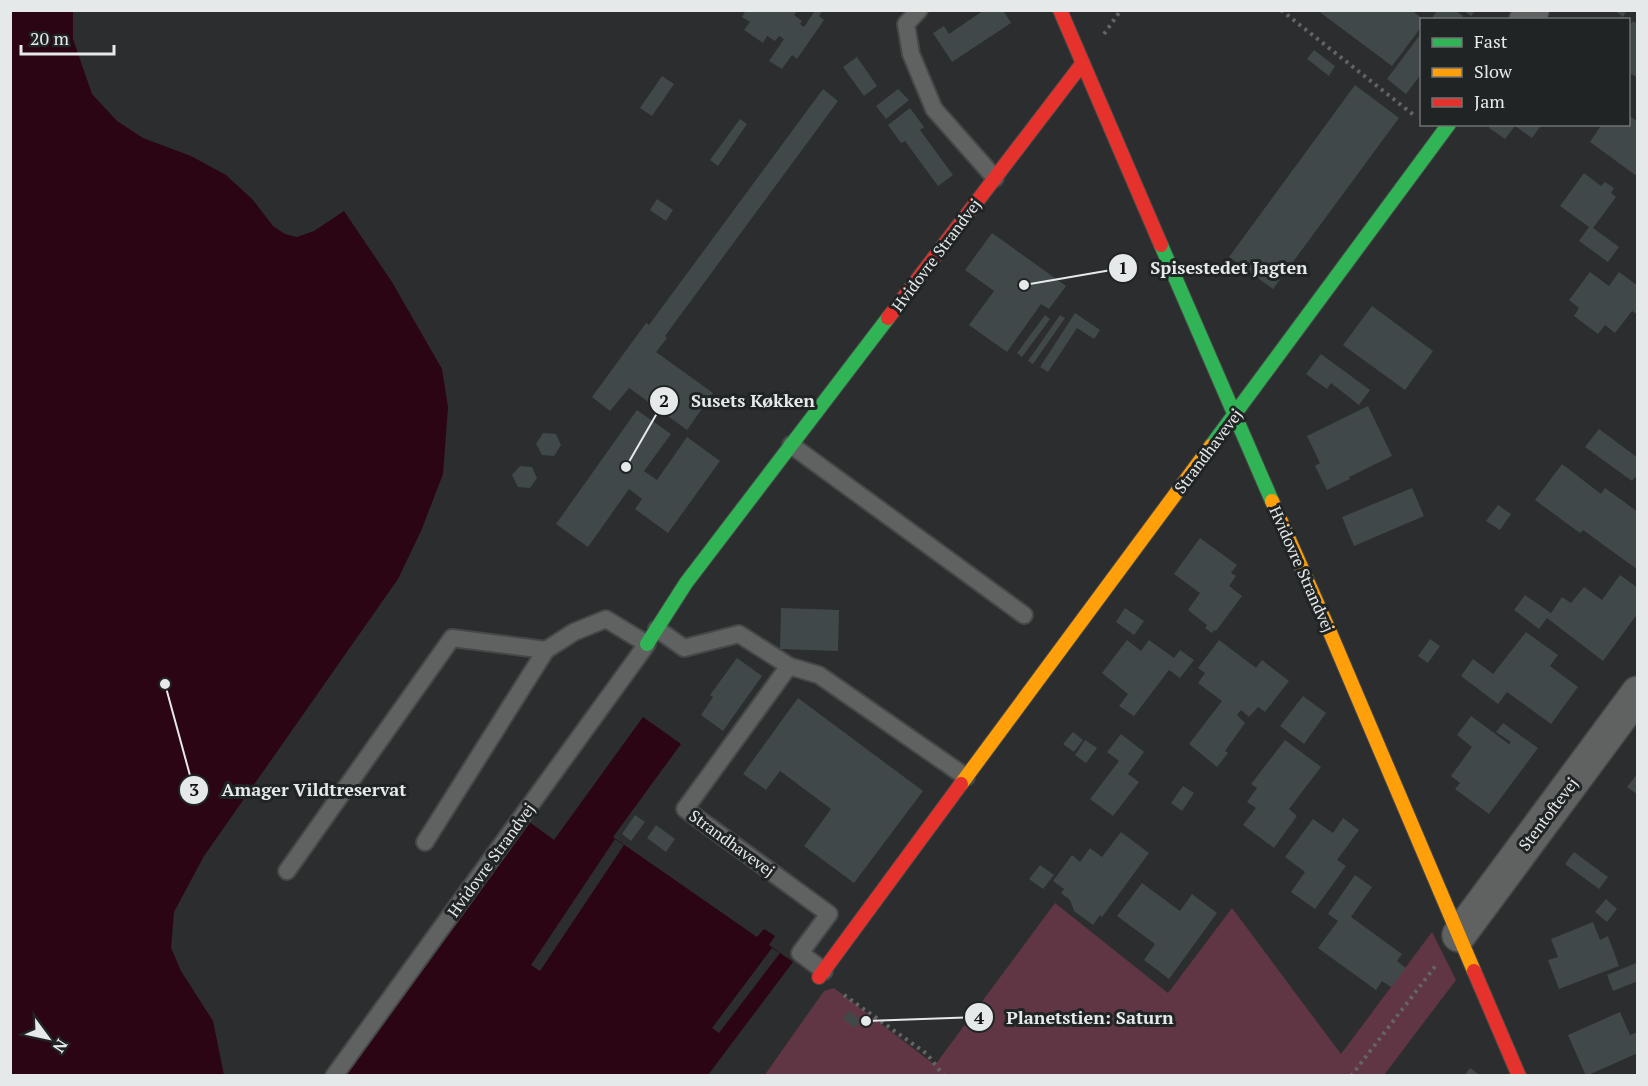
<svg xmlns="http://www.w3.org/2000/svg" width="1648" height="1086" viewBox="0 0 1648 1086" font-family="'PT Serif',serif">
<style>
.green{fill:#613644}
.water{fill:#2c0515}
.pier{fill:#2b2d2e}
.building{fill:#40484a}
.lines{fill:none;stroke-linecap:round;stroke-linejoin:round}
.lane-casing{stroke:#464848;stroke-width:20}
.street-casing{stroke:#464848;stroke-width:36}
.fast-casing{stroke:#464848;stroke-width:16}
.slow-casing{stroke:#464848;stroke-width:16}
.jam-casing{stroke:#464848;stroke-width:16}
.path{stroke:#636464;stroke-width:4;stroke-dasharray:3 4.5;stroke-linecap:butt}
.lane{stroke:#606262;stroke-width:16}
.street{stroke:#606262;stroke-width:33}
.fast{stroke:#30b455;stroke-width:14}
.slow{stroke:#ff9f0a;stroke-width:14}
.jam{stroke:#e5322d;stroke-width:14}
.labels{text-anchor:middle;stroke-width:6;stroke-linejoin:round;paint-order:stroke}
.street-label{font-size:16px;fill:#e6e9ea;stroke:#202425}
.leader{fill:none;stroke:#e6e9ea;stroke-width:2}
.callout-dot{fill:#e6e9ea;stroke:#202425;stroke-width:2}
.mark-label{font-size:18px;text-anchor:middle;font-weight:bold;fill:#111}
.callout-label{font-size:18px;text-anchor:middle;font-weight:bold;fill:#e6e9ea;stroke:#202425;stroke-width:6;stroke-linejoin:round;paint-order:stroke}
</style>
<rect width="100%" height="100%" fill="#2b2d2e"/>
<path class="green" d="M1055,903L1168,993L1232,908L1341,1054L1432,932L1456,980L1384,1075L764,1076L824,991L834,988L935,1065Z"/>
<g class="water">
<path d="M10,11H73V39L92,94L117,121L143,138L191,156L226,175L253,200L273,226L285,234L297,237L314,231L344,211L392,282L442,369L448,407L443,474L421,531L398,579L204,856L174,912L171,948L181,971L213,1021L224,1075H11Z"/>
<path d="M643,717L681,744L613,837L757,937L764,929L775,936L769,945L793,962L708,1075L345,1076L528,821L554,840Z"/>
</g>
<g class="pier">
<path d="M615,839L624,845L540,971L531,965Z"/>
<path d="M772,948L780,953L719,1033L712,1028Z"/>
</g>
<g class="building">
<path d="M746,10H793L796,13L794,15L802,21L800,24L804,27L814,12L811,10H823L819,16L824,20L797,59L792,55L782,69L769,61L784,39L779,36L775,41L767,36L763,43L744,30L750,22L742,17Z"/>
<path d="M984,10H1003L1011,23L952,62L933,33L944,26L949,34Z"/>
<path d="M1317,10H1411L1422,18V26L1392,66Z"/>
<path d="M1437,10H1455L1463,16L1460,20H1431Z"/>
<path d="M1463,10H1476L1471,16Z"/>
<path d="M1614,10H1627L1623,17Z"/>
<path d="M1633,21L1638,24V78L1628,72V27Z"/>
<path d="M1422,32V73L1406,94L1387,79Z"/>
<path d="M1314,50L1335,66L1329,76L1307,59Z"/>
<path d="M857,57L877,86L864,96L843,67Z"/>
<path d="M662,76L674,84L652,116L640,108Z"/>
<path d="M1355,85L1399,118L1273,289L1229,257Z"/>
<path d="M823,89L838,101L665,336L667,338L656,352L713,393L687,430L629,388L610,411L592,397L646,323L649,325Z"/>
<path d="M898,89L909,100L886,119L876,106Z"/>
<path d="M910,108L924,127L920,130L953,175L938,186L905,141L901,143L888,125Z"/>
<path d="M1628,115L1638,122V177L1590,142L1602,124H1628Z"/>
<path d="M740,119L747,124L718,166L710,160Z"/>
<path d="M1491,124H1542L1532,138L1515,126L1505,139L1489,128Z"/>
<path d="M1584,173L1601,186L1605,182L1614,188L1611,193L1616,197L1593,228L1619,247L1608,262L1579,241L1589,227L1560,206Z"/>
<path d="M657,199L673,210L666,221L650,210Z"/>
<path d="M992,233L1066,286L1049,309L1041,304L1007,352L969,325L994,291L965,270Z"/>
<path d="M1590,272L1609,286L1619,272L1638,286V315L1632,311L1615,333L1605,325L1598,334L1574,316L1579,308L1569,300Z"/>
<path d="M1372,306L1433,351L1405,390L1343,345Z"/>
<path d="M1075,313L1100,330L1094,339L1077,328L1048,372L1040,367Z"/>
<path d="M1045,315L1050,319L1022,357L1017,353Z"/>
<path d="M1060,315L1065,318L1033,364L1028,361Z"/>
<path d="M1321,354L1370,390L1359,405L1331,383L1327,389L1306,374Z"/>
<path d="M1368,406L1392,456L1349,477L1350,479L1327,490L1315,466L1320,463L1307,436Z"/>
<path d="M637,410L671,434L644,471L657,480L687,437L720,461L668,533L635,509L642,499L629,489L588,547L556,524Z"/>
<path d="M1599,429L1638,458V474L1632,481L1585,447Z"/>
<path d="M543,433L556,434L561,445L554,456L542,455L536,444Z"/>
<path d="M1562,464L1601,494L1605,488L1638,512V570L1583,530L1580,533L1535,500Z"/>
<path d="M520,466L532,467L537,478L530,488L518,487L512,475Z"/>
<path d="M1412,488L1424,516L1354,546L1342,517Z"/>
<path d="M1498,505L1511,514L1500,530L1486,521Z"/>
<path d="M1200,538L1237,565L1231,573L1236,576L1229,586L1242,596L1216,631L1214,630L1212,633L1205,628L1207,625L1188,610L1200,593L1174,574Z"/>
<path d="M1620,575L1638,588V613L1603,661L1547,618L1539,629L1514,610L1525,595L1551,613L1562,597L1571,603L1584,587L1602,600Z"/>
<path d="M781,608L839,610L838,651L780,649Z"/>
<path d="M1125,608L1144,621L1134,635L1116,622Z"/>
<path d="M1526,632L1558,655L1550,666L1578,687L1551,724L1507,692L1498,704L1461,676L1473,659L1493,674Z"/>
<path d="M1430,639L1440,646L1428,663L1418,656Z"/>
<path d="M1127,640L1141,651L1149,640L1174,658L1180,650L1194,660L1180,678L1169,670L1134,716L1119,706L1128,694L1102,673Z"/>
<path d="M1219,640L1256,668L1262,660L1289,681L1265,712L1258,707L1249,717L1241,710L1237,715L1245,723L1225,751L1228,753L1217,767L1189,744L1222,701L1198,683L1205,673L1198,668Z"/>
<path d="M737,658L762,676L723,731L701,715L713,697L710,695Z"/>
<path d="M1303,696L1326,713L1304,744L1280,726Z"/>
<path d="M798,698L923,791L854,883L804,846L831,809L780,771L766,790L743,774Z"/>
<path d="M1471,716L1509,744L1511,742L1496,732L1503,723L1538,748L1489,814L1455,789L1460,783L1451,776L1472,747L1457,735Z"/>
<path d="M1073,732L1083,740L1074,752L1063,744Z"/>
<path d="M1121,734L1144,752L1128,774L1139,782L1113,816L1090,799L1119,761L1107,752Z"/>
<path d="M1085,740L1097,748L1086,763L1075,755Z"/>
<path d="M1285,740L1321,767L1289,809L1297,816L1274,848L1243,825L1256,808L1247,802L1257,788L1251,784Z"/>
<path d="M1638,773V795L1627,787Z"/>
<path d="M1183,786L1194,793L1182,811L1171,803Z"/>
<path d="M635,815L645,822L631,841L622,834Z"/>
<path d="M1343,818L1359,830L1337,860L1346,866L1315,909L1291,892L1305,872L1285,857L1313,819L1333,833Z"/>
<path d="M656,825L675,839L666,852L647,838Z"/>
<path d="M1121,832L1149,853L1102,917L1100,915L1093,925L1074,911L1070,900L1061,893L1064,889L1053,881L1072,855L1080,862L1090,848L1102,857Z"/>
<path d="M1574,852L1608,877L1599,889L1565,864Z"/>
<path d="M1040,865L1054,875L1043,889L1029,879Z"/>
<path d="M1355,875L1372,887L1351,917L1402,954L1397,961L1406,968L1391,987L1382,981L1376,990L1318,948L1338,921L1328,914Z"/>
<path d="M1142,883L1180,911L1192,894L1217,913L1169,979L1144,960L1155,944L1117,916Z"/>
<path d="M1606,899L1617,909L1607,922L1595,912Z"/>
<path d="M1593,922L1600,940L1608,936L1619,966L1559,989L1548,960L1558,957L1551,939Z"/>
<path d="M1636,963L1638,981L1613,991L1607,975Z"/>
<path d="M849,1011L861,1020L855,1028L843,1019Z"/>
<path d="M1620,1012L1630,1035L1638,1032V1053L1586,1076L1568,1035Z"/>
<path d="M1470,1068L1481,1076H1464Z"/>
</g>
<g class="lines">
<defs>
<g id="lane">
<path d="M919,10L906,24L911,54L934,109L995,178"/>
<path d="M791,445L1024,615"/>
<path d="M657,629L684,648L739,634L789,666L819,675L966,777"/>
<path d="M789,666L685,809L829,914L800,953L824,971"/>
<path d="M287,871L452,638L546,650"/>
<path d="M334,1076L647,644L606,619L574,632L546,650L425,842"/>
</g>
<g id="street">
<path d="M1526,20L1532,10"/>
<path d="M1459,935L1638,693"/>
</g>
<g id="fast">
<path d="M1161,245L1272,501"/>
<path d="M1211,446L1449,124"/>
<path d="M647,644L686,583L888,318"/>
</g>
<g id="slow">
<path d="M1272,501L1329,630L1474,971"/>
<path d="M961,784L1211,446"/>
</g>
<g id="jam">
<path d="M1060,10L1161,245"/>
<path d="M888,318L1082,64"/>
<path d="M1474,971L1519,1076"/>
<path d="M819,977L961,784"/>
</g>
</defs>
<use href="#lane" class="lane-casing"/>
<use href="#street" class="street-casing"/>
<use href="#fast" class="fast-casing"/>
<use href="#slow" class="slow-casing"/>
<use href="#jam" class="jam-casing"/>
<g class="path">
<path d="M1281,10L1415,116"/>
<path d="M1104,34L1121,10"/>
<path d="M844,995L927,1054L944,1076"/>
<path d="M1351,1076L1437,964"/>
</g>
<use href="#lane" class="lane"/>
<use href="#street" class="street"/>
<use href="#fast" class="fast"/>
<use href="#slow" class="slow"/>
<use href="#jam" class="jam"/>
</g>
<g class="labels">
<g class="street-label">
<text transform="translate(936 255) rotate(-53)" y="6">Hvidovre Strandvej</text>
<text transform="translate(1208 451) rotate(-53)" y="6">Strandhavevej</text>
<text transform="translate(1302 569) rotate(66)" y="6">Hvidovre Strandvej</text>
<text transform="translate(1548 814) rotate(-53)" y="6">Stentoftevej</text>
<text transform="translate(732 843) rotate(36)" y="6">Strandhavevej</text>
<text transform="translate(491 860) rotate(-54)" y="6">Hvidovre Strandvej</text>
</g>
</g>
<path class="leader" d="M1024 285L1123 268M626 467L664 401M165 684L194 790M866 1021L979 1017"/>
<g class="callout-dot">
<circle cx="1024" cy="285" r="6"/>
<circle cx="626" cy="467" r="6"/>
<circle cx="165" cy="684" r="6"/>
<circle cx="866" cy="1021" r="6"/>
<circle cx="1123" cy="268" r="15"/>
<circle cx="664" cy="401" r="15"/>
<circle cx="194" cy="790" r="15"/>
<circle cx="979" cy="1017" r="15"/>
</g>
<g class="mark-label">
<text x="1123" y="274">1</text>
<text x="664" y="407">2</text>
<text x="194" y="796">3</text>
<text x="979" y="1024">4</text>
</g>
<g class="callout-label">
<text x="1229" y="274">Spisestedet Jagten</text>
<text x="753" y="407">Susets Køkken</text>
<text x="314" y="796">Amager Vildtreservat</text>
<text x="1090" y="1024">Planetstien: Saturn</text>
</g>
<rect width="1648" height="1086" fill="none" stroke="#e6e9ea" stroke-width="24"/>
<rect x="1420" y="18" width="210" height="108" fill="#202425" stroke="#6f7374" stroke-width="1.5"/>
<rect x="1432" y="38" width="30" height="9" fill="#30b455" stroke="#6f7374" stroke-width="1.5"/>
<text x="1474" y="48" font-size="18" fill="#e6e9ea">Fast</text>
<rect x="1432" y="68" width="30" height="9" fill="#ff9f0a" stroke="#6f7374" stroke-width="1.5"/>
<text x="1474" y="78" font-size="18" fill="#e6e9ea">Slow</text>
<rect x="1432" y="98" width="30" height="9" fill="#e5322d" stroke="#6f7374" stroke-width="1.5"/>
<text x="1474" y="108" font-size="18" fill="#e6e9ea">Jam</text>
<g transform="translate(48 1038) rotate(123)" stroke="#202425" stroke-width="4.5" paint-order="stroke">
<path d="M0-4.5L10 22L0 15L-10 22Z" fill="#e6e9ea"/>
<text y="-9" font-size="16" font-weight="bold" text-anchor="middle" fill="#e6e9ea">N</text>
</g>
<path d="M21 45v9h93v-9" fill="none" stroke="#e6e9ea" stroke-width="3"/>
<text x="30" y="45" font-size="18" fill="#e6e9ea" stroke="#202425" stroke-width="4.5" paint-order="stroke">20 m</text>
</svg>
